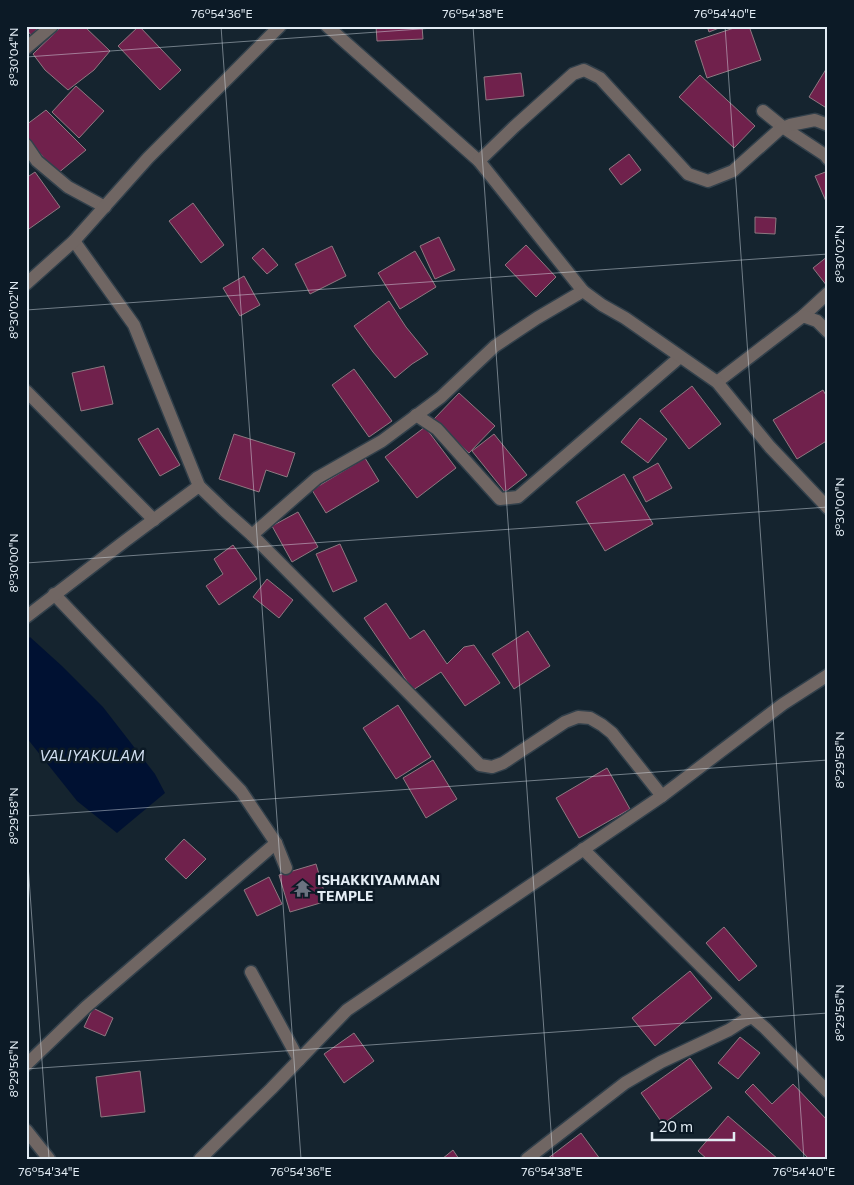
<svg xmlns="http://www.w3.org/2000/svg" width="854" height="1185" viewBox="0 0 854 1185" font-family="Commissioner,sans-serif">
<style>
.water{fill:#001132}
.building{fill:#70214c;stroke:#8e7881}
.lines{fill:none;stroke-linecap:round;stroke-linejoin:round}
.minor-casing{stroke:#32404b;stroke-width:15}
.minor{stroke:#706663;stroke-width:12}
.ticks{fill:none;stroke:#e2ecf4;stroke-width:1;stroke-opacity:0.45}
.labels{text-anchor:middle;stroke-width:5;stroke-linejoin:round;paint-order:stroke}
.poi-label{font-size:14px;font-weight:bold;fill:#e2ecf4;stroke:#0c1a26;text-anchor:start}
.water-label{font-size:15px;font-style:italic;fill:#d2dff2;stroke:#0c1a26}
.neatline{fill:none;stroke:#e2ecf4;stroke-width:2}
.ticks-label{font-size:12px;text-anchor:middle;fill:#e2ecf4}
</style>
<rect width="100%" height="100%" fill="#15242f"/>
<path class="water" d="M30,637L62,666L103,707L155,774L165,793L117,833L77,801L26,737V641Z"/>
<g class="building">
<path d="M26,26H40L31,35L26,29Z"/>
<path d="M62,26H84L110,51L94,70L68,90L45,70L33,54Z"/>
<path d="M139,26L181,70L160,90L118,46Z"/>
<path d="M376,26H422L423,39L377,41Z"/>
<path d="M707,26H724L709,32Z"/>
<path d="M740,26H749L761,60L707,78L695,41Z"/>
<path d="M828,66V109L809,97Z"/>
<path d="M521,73L524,96L486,100L484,77Z"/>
<path d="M700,75L755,126L734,148L679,97Z"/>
<path d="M76,86L104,111L79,138L52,112Z"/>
<path d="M46,110L86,150L57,174L26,136V125Z"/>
<path d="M629,154L641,170L621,185L609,169Z"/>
<path d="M828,171V206L815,176Z"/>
<path d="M35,172L60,207L26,231V178Z"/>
<path d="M193,203L224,245L201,263L169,221Z"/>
<path d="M755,217L776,218L775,234L755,233Z"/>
<path d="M439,237L455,270L435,279L420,246Z"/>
<path d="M526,245L556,277L536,297L505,265Z"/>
<path d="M332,246L346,276L310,294L295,264Z"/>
<path d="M263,248L278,265L267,274L252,258Z"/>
<path d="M415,251L436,287L400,309L378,273Z"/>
<path d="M828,256V285L827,286L813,268Z"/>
<path d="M244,276L260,305L240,316L223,288Z"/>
<path d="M389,301L406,327L428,354L412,364L395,378L373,352L354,326Z"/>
<path d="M104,366L113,404L81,411L72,373Z"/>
<path d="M354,369L392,421L369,437L332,385Z"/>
<path d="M692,386L721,424L689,449L660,411Z"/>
<path d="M823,390L828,399V440L797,459L773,420Z"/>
<path d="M459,393L495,426L469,453L434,419Z"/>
<path d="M640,418L667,439L648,463L621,442Z"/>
<path d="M425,427L456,468L417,498L385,457Z"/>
<path d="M158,428L180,465L160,476L138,439Z"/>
<path d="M234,434L295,453L287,477L266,470L259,492L219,479Z"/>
<path d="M494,434L527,475L505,492L472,451Z"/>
<path d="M365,458L379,481L326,513L312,490Z"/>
<path d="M658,463L672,488L646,502L633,477Z"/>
<path d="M624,474L653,524L605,551L576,502Z"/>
<path d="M298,512L318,547L292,562L272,526Z"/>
<path d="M340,544L357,581L333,592L316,554Z"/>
<path d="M233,545L257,579L219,605L206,586L223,574L214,559Z"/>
<path d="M267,579L293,600L279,618L253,597Z"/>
<path d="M386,603L410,639L424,630L447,664L464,647L474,645L500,683L465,706L441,672L413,690L364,618Z"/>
<path d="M528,631L550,666L514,689L492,654Z"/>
<path d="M398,705L431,757L396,779L363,728Z"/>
<path d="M433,760L457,799L426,818L403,778Z"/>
<path d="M607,768L630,809L579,838L556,798Z"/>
<path d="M184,839L206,859L186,879L165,859Z"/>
<path d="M316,864L327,901L290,912L279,875Z"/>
<path d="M269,877L282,904L257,916L244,890Z"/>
<path d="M724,927L757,966L739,981L706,943Z"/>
<path d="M690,971L712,998L655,1046L632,1018Z"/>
<path d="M93,1008L113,1018L105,1036L84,1027Z"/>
<path d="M354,1033L374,1061L344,1083L324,1054Z"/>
<path d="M740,1037L760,1053L738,1079L718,1063Z"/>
<path d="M690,1058L712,1088L663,1124L641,1093Z"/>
<path d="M140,1071L145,1112L101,1117L96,1077Z"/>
<path d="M753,1084L772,1104L793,1084L828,1121V1159H809L745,1092Z"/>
<path d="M728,1116L778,1159H707L698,1151Z"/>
<path d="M581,1133L600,1159H547Z"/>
<path d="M453,1150L459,1159H442Z"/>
</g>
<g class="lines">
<defs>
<g id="minor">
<path d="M327,26L479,161"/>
<path d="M26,48L52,26"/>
<path d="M763,111L784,128L825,155L828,159"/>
<path d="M26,145L37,161L68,187L105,207"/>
<path d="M74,241L134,325L199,486"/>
<path d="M26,284L74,241L148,158L280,26"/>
<path d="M583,291L479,161L514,127L573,74L584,70L600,78L688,174L708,181L733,171L780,129L790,125L815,120L828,125"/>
<path d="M803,316L828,293"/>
<path d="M717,382L803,316L817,321L828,332"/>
<path d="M26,391L154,520"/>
<path d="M416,415L437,429L500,499L518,497L680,357"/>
<path d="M252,535L480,765L492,767L503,763L565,722L578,717L590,718L602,725L612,733L662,796"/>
<path d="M54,594L241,791L276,843L286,868"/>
<path d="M26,617L125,541L199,486L225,511L252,535L317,478L382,441L441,397L495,346L537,318L583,291L602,305L625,318L717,382L770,447L828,508"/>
<path d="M583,849L752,1017"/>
<path d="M251,972L299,1060"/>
<path d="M26,1065L86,1007L276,843"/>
<path d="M26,1130L49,1159"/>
<path d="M200,1159L271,1089L347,1010L662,796L783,704L828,675"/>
<path d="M527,1159L625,1083L661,1062L729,1030L743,1021L752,1017L765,1028L828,1092"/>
</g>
</defs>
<use href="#minor" class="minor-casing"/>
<use href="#minor" class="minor"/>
</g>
<path class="ticks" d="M221,26L301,1159M473,26L553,1159M725,26L804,1159M26,57L462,26M26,310L828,254M26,563L828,507M26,816L828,760M26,836L49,1159M26,1069L828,1013"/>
<defs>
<symbol id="temple-bare" viewBox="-9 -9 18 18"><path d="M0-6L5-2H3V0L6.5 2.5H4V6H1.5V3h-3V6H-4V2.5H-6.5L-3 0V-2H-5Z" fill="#6b7280" stroke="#0c1a26" stroke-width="2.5" paint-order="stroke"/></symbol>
</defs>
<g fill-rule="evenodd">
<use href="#temple-bare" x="290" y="876" width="25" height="25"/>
</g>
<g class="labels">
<g class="poi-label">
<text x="317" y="885">ISHAKKIYAMMAN<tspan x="317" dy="16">TEMPLE</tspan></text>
</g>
<g class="water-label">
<text x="92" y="761">VALIYAKULAM</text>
</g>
</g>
<rect width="854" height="1185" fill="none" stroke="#0c1a26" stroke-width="55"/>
<path d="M652 1132v8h82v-8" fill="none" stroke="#e2ecf4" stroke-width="2.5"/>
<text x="659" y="1132" font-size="15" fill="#e2ecf4" stroke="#0c1a26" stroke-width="4" paint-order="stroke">20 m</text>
<rect x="28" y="28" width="798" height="1130" class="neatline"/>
<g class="ticks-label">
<text x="222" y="18">76°54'36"E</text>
<text x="473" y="18">76°54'38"E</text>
<text x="725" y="18">76°54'40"E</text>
<text transform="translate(14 57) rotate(-90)" y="4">8°30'04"N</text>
<text transform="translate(840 254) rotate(-90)" y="4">8°30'02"N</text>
<text transform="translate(14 310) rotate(-90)" y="4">8°30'02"N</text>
<text transform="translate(840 507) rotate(-90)" y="4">8°30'00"N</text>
<text transform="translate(14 563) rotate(-90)" y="4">8°30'00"N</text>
<text transform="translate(840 760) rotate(-90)" y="4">8°29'58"N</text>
<text transform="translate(14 816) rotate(-90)" y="4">8°29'58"N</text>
<text transform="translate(840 1013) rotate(-90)" y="4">8°29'56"N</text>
<text transform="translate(14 1069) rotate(-90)" y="4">8°29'56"N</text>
<text x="49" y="1176">76°54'34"E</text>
<text x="301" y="1176">76°54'36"E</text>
<text x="552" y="1176">76°54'38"E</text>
<text x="804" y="1176">76°54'40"E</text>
</g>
</svg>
